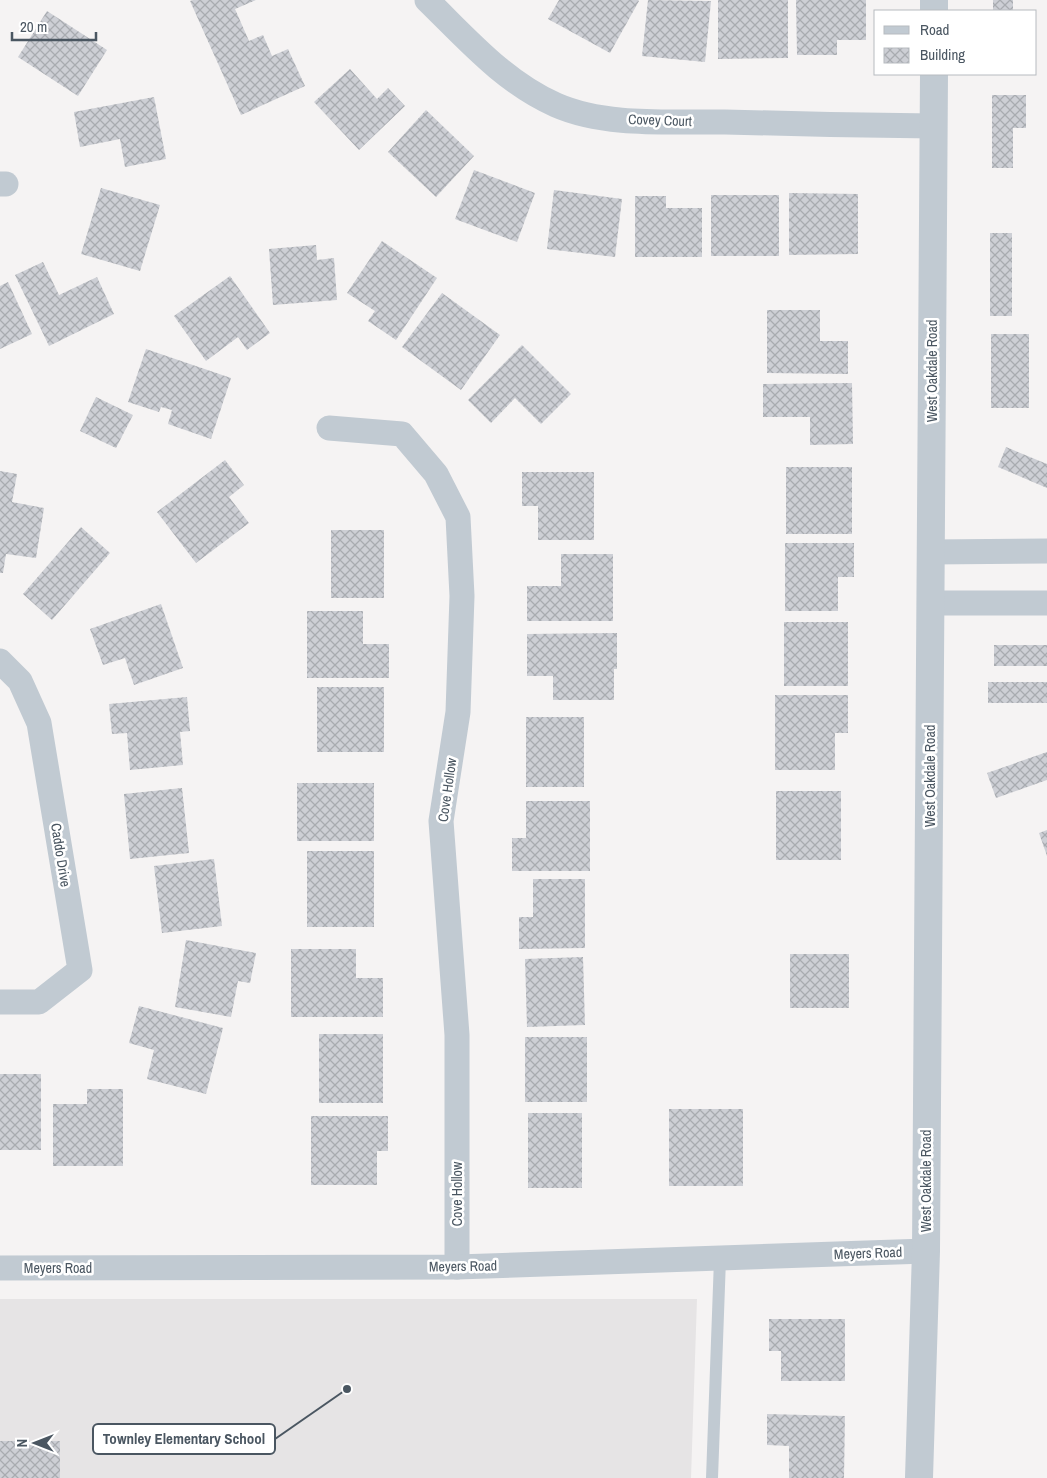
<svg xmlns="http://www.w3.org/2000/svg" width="1047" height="1478" viewBox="0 0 1047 1478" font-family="'Archivo Narrow',sans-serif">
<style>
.education{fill:#e6e4e5}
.building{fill:url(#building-cross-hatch)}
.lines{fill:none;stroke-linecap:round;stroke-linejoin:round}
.service{stroke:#c1cad2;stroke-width:12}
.minor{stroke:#c1cad2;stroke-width:25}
.tertiary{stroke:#c1cad2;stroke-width:28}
.labels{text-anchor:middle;stroke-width:5;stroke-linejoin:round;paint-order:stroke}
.street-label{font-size:14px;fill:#4a5661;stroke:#fff}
.leader{fill:none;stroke:#4a5661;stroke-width:2}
.callout-dot{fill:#4a5661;stroke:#fff;stroke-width:2}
.callout{fill:#fff;stroke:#4a5661;stroke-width:2}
.callout-label{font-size:15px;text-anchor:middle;font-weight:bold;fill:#4a5661}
</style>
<defs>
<pattern id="building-cross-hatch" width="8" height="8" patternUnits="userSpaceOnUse" patternTransform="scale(1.25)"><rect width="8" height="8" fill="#cdcfd5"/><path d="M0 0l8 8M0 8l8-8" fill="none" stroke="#a8abb0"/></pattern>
</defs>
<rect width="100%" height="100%" fill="#f5f3f3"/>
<path class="education" d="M0,1299H697L691,1478H0Z"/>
<g class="building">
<path d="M193,0H256L235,9L249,41L263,35L272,56L288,49L305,86L241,115L190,1Z"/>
<path d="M559,0H638L639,1L610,53L548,19Z"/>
<path d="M648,0L711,1L705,62L642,56Z"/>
<path d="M718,0H788V58L718,59Z"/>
<path d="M796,0H866V40H837V55H797Z"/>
<rect x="993" y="0" width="20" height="11"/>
<path d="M47,11L107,50L78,96L18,57Z"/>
<path d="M350,69L377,99L388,88L405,106L359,150L314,102Z"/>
<path d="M992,95H1026V128H1013V168H992Z"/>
<path d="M154,97L166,159L125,167L120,139L80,147L74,112Z"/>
<path d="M426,110L474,156L436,197L388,152Z"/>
<path d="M474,170L535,193L517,242L455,219Z"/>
<path d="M101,188L160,205L140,271L81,254Z"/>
<path d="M554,190L622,199L615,257L547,249Z"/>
<path d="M789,193L858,194V254L789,255Z"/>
<rect x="711" y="195" width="68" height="61"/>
<path d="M635,196H666V208H702V257H635Z"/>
<rect x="990" y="233" width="22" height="83"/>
<path d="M382,241L437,278L396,340L368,321L375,311L347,293Z"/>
<path d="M316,245L317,260L334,258L337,300L273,305L269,249Z"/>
<path d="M43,262L59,295L97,277L114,314L49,346L15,275Z"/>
<path d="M230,276L270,333L247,350L238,337L206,361L174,316Z"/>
<path d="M8,282L32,334L0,349V286Z"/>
<path d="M442,293L500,335L461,390L402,347Z"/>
<path d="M767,310H820V341H848V374L767,373Z"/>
<rect x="991" y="334" width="38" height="74"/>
<path d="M522,345L571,394L541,424L515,398L491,423L468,400Z"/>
<path d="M146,349L231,378L211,439L168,424L172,410L161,407L159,412L128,402Z"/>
<path d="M852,383L853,444L810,445V417H763V384Z"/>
<path d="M96,397L133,415L116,448L80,431Z"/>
<path d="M1006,447L1047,464V488L998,467Z"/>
<path d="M225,460L244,485L229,497L249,523L196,563L157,512Z"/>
<rect x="786" y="467" width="66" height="67"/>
<path d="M0,471L17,474L12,502L44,508L36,558L6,554L3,573H0Z"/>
<path d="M522,472H594V540H538V506H522Z"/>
<path d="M81,527L110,553L52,620L23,594Z"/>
<rect x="331" y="530" width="53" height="68"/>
<path d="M785,543H854V577H838V611H785Z"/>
<path d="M561,554H613V621H527V586H561Z"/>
<path d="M161,604L183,668L134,685L125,658L103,665L90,629Z"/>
<path d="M307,611H363V644H389V678H307Z"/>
<rect x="784" y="622" width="64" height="64"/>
<path d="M617,633V669H614V700H553V676H527V634Z"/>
<rect x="994" y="645" width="53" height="21"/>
<rect x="988" y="682" width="59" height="21"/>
<rect x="317" y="687" width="67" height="65"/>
<path d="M775,695H848V733H835V770H775Z"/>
<path d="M187,697L190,731L180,732L183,765L130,770L127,733L112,734L109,704Z"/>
<rect x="526" y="717" width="58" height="70"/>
<path d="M1047,752V780L996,798L987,773Z"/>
<rect x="297" y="783" width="77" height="58"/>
<path d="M182,788L189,853L130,859L124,794Z"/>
<rect x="776" y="791" width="65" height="69"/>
<path d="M526,801H590V871H512V838H526Z"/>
<path d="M1047,830V856L1039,833Z"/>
<rect x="307" y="851" width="67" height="76"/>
<path d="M214,859L222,926L162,933L154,866Z"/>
<path d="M533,879H585V948L519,949V917H533Z"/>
<path d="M186,940L256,953L250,983L238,981L231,1017L175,1007Z"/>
<path d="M291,949H356V978H383V1017H291Z"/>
<rect x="790" y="954" width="59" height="54"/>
<path d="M583,957L585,1025L527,1027L525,959Z"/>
<path d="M139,1006L223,1028L206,1094L147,1079L154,1050L129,1043Z"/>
<rect x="319" y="1034" width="64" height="69"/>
<rect x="525" y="1037" width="62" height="65"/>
<rect x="0" y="1074" width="41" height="76"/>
<path d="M87,1089H123V1166H53V1104H87Z"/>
<rect x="669" y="1109" width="74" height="77"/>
<rect x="528" y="1113" width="54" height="75"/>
<path d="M311,1116H388V1151H377V1185H311Z"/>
<path d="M769,1319H845V1381H781V1351H769Z"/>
<path d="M767,1414L845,1416L844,1478H789V1446L767,1445Z"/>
<rect x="0" y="1441" width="60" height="37"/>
</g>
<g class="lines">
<path class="service" d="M712,1478L720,1259"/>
<g class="minor">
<path d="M427,0C467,39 504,82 556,105C606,127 671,121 725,122C795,124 864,125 934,126"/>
<path d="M0,184H6"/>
<path d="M329,428L402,434L436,474L458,517L462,596L458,712L441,821L457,1035V1267"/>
<path d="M930,552L1047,551"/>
<path d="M931,603H1047"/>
<path d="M0,661L20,681L39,723L80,970L39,1002H0"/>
<path d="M0,1268L457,1267L926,1251"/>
</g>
<g class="tertiary">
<path d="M934,11V0"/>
<path d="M919,1478L926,1251L934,74"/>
</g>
</g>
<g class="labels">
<g class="street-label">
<text transform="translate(660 120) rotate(2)" y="5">Covey Court</text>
<text transform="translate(932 371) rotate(-90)" y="5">West Oakdale Road</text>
<text transform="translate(930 776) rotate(-90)" y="5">West Oakdale Road</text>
<text transform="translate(447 790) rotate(-82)" y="5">Cove Hollow</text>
<text transform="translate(61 855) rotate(81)" y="5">Caddo Drive</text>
<text transform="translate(926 1181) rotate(-90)" y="5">West Oakdale Road</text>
<text transform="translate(457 1194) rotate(-90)" y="5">Cove Hollow</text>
<text transform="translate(868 1253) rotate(-2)" y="5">Meyers Road</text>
<text transform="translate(463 1266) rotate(-1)" y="5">Meyers Road</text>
<text x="58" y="1273">Meyers Road</text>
</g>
</g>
<path class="leader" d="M347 1389L275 1439"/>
<circle class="callout-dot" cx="347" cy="1389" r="5"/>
<rect class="callout" x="93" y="1424" width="182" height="30" rx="5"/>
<g class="callout-label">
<text x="184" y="1444">Townley Elementary School</text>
</g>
<rect x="874" y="10" width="162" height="65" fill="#ffffff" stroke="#b7bbc0"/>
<rect x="884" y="26" width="25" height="8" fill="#c1cad2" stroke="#b7bbc0"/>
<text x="920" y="35" font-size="15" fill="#4a5661">Road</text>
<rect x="884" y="48" width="25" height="15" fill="url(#building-cross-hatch)" stroke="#b7bbc0"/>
<text x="920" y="60" font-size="15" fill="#4a5661">Building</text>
<g transform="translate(35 1443) rotate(270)" stroke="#ffffff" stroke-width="4" paint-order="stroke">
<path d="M0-4L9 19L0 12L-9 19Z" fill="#4a5661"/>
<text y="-8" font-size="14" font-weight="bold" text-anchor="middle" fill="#4a5661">N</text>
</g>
<path d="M12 32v8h84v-8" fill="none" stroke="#4a5661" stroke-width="2.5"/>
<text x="20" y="32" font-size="15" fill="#4a5661" stroke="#ffffff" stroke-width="4" paint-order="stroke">20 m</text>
</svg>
